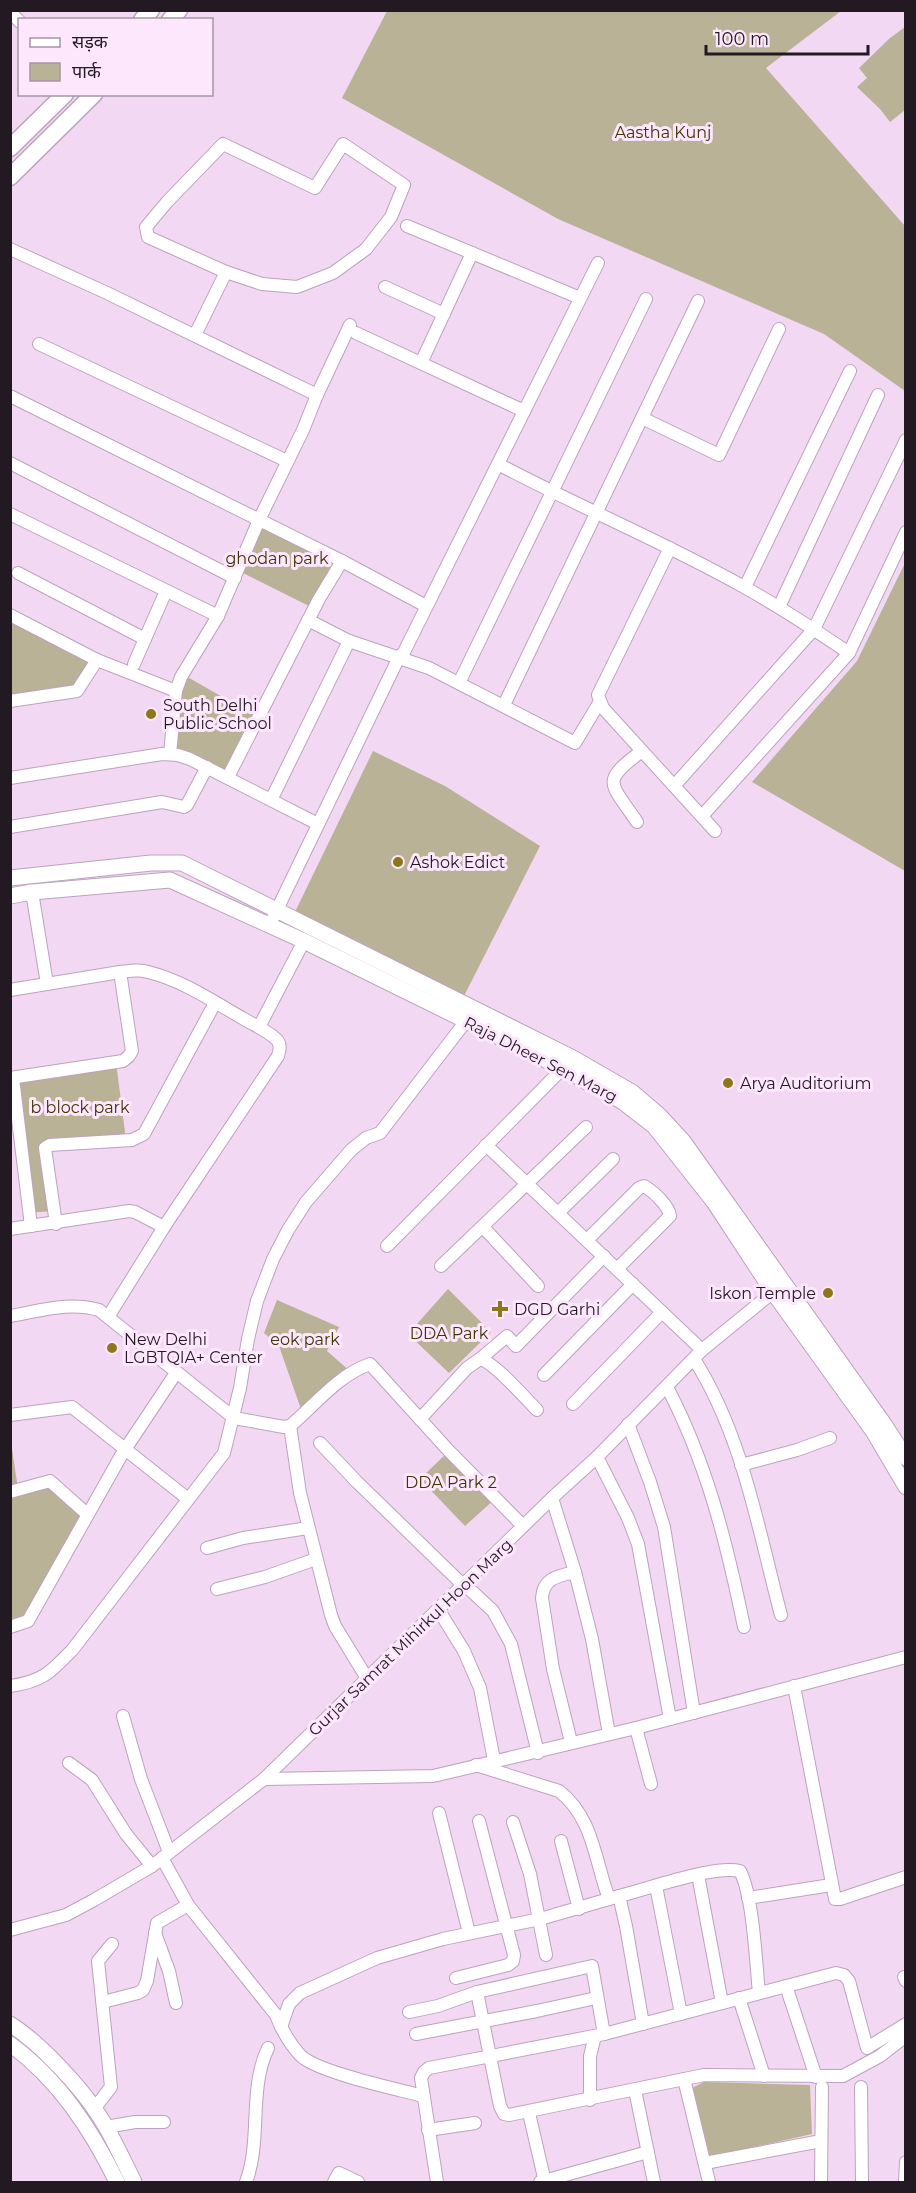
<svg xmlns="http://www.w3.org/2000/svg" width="916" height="2193" viewBox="0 0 916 2193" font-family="Montserrat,'Noto Sans Devanagari',sans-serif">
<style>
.green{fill:#bab296}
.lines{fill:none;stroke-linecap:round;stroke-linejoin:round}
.minor-casing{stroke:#bca3bd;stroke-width:14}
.tertiary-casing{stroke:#bca3bd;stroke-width:17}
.secondary-casing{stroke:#bca3bd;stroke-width:19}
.minor{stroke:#fff;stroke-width:12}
.tertiary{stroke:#fff;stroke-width:15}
.secondary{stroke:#fff;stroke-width:16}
.poi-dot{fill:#8e761b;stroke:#fde7fd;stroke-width:2}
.labels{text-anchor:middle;stroke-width:6;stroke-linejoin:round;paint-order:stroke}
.park-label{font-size:16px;fill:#403403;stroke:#fde7fd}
.poi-label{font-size:16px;fill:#221923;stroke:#fde7fd;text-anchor:start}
.street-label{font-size:16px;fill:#221923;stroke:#fde7fd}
</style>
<rect width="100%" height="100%" fill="#f3d8f3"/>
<g class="green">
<path d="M387,11H841L766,68L905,226V391L824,334L558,219L342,98Z"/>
<path d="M905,27V110L890,122L880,109L857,87L867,78L859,68L890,38Z"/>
<path d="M262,519L340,559L309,606L237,570Z"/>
<path d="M905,563V871L752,782L857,661Z"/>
<path d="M10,609L105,658L83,692L11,706Z"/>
<path d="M184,675L254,715L228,777L173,755L176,691Z"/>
<path d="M373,751L445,786L540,846L463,998L294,914Z"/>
<path d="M116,1062L126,1140L46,1149L54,1211L26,1213L10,1081Z"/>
<path d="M448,1289L491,1332L449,1373L408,1334Z"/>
<path d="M277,1300L339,1327L327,1351L352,1373L303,1415L279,1346L264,1333Z"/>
<path d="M10,1435L18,1489L50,1481L87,1514L28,1621L11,1627Z"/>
<path d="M449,1451L496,1498L465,1526L420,1479Z"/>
<path d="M704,2082L810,2085L812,2134L709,2157L692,2088Z"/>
</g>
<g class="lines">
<defs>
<g id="minor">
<path d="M10,12L20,22"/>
<path d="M223,144L315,188L343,144L404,185L391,217L366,249L333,273L297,287L262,284L226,272L148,237L146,227L167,202Z"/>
<path d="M407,226L580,298"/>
<path d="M10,249L107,293L317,395"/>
<path d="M385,287L444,314"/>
<path d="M356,333L524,411"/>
<path d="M195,335L226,272"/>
<path d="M39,344L287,461"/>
<path d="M421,363L472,253"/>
<path d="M10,396L342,561L426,606"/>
<path d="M642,418L719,455L779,329"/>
<path d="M10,463L235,578"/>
<path d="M498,464C579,507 664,542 744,587C780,607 815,630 849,653"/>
<path d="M10,514L218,616"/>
<path d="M670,548L598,695L603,708L715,831"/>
<path d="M18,573L145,639"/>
<path d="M745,587L850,371"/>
<path d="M779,607L878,395"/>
<path d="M10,615L97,660L176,691"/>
<path d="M308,620L349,641L429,668L575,743L599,703"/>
<path d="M134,664L166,591"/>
<path d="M459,683L646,299"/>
<path d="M10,701L77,691L97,660"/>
<path d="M504,705L698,301"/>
<path d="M170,754L176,691L181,677L218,616L259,520L303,430L317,395L350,325"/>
<path d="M228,777L319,599L342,561"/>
<path d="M10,778L162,754L178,755L190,759L318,824"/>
<path d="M674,786L814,629L906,440"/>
<path d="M272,798L349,641"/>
<path d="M702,816L849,653L906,532"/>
<path d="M637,822C610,782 600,782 642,751"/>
<path d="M10,827L162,802L184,807L187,805L207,767"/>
<path d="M32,892L47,984"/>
<path d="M273,918L399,657L404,652L598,263"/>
<path d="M10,990L120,972C130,971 139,969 148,972C182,980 214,1002 244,1019C254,1025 268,1031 276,1039C281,1043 280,1050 278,1056L164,1227L108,1317"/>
<path d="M259,1027L304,941"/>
<path d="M10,1078L123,1061L129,1056L132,1051L120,972"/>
<path d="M13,1078L31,1226"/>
<path d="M486,1145L702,1350"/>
<path d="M558,1213L613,1159"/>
<path d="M56,1224L45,1148L50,1145L132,1140L144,1134L215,1003"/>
<path d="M483,1227L538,1286"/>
<path d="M10,1229L129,1211L135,1212L164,1227"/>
<path d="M587,1240L639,1188L644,1186C653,1191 669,1206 670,1216L617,1269"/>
<path d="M387,1246L568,1063"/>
<path d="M441,1266L586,1127"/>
<path d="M10,1316C40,1311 70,1301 99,1310L234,1418L284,1427L290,1426C315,1405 338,1375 370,1364L449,1451L523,1526"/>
<path d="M480,1359L507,1336L516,1346L604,1256"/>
<path d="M694,1359C743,1436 758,1529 781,1615"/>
<path d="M544,1375L633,1284"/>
<path d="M667,1387C707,1463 727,1544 744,1627"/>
<path d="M573,1404L662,1312"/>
<path d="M10,1415L72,1407L188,1499"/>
<path d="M420,1419L467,1368L480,1359C494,1362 525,1398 537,1410"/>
<path d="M628,1424L650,1482L664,1527L694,1713"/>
<path d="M290,1426L300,1493L331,1615L335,1626L368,1680"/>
<path d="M320,1443L357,1482L463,1585H465L493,1611L511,1644L538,1753"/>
<path d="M597,1457L628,1518L638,1544L670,1719"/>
<path d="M741,1465L797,1450L830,1438"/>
<path d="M10,1492L50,1481L87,1514"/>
<path d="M552,1498L575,1572L592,1639L609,1734"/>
<path d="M207,1548L243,1538L308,1528"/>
<path d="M217,1589L265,1577L316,1559"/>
<path d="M438,1609L464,1651L480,1688L494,1760"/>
<path d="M10,1627L28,1621L122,1454L176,1373"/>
<path d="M10,1686C42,1682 51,1672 73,1649L224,1453L240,1388L248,1339L257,1301L273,1259L288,1230L306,1202L351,1150L366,1138L380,1133L466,1021"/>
<path d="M794,1686L835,1899H840L906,1877"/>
<path d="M123,1716L141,1779L169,1852"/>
<path d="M636,1728L651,1784"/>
<path d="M571,1742L553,1669L542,1598C543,1578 558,1576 575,1572"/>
<path d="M69,1763L92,1780L126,1834L152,1866"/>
<path d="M476,1765L559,1791C593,1817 595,1861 609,1899L619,1896L626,1926L643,2024"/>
<path d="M264,1779L433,1776L636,1728L906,1657"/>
<path d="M439,1813L469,1933"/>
<path d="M513,1822L530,1874L546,1955"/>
<path d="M561,1841L579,1909"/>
<path d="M162,1858L188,1905L276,2015C281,2028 290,2044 300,2055C316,2072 397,2089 423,2096"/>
<path d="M698,1875L722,2003"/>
<path d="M656,1886L681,2014"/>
<path d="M619,1896C648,1889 713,1865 740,1871C753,1895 756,1963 759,1993"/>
<path d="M748,1898L831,1885"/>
<path d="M10,1930L66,1915L94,1900L152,1866L264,1779L552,1498L597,1457L702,1350L778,1288"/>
<path d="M155,1933L169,1971L176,2003"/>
<path d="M904,1977L906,1981"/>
<path d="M456,1978L508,1965L513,1961L514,1955L479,1821"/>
<path d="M786,1986L816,2077"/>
<path d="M477,1992L500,2106L504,2114L509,2115L704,2075L843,2076L880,2056L906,2036"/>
<path d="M739,1998L764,2076"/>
<path d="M103,2002L138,1993L143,1990L147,1981L157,1923L188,1905"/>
<path d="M409,2012L438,2006L477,1992L592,1966L604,2034"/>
<path d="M281,2027L289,2004L300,1993L377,1958L443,1939L540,1919L609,1899"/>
<path d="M416,2034L537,2011L596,1998"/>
<path d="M684,2079L709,2182"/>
<path d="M861,2087L862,2182"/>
<path d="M635,2090L654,2182"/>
<path d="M590,2100V2056L595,2036"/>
<path d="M94,2109L111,2087L98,1961L112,1944"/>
<path d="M529,2113L545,2182"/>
<path d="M106,2127L135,2122H164"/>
<path d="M428,2130L475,2123"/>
<path d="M705,2163L821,2141"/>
<path d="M246,2182C262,2139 248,2090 268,2048"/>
<path d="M334,2182L339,2173L358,2182"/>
<path d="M437,2182L421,2078L424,2072L429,2068L604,2034L836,1973L844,1975L849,1981L867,2048L906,2024"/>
<path d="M540,2182L648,2152"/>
<path d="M821,2182L822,2087"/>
<path d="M905,2182L906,2162"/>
</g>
<g id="tertiary">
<path d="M10,878L151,863H182L573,1058L632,1092L660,1116L683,1141L884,1424L906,1458"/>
<path d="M10,896L32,892L170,880L304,941L564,1069L623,1102L654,1126L714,1202L773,1292L873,1431L906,1487"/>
<path d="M10,2024C40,2043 81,2087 100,2117C113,2137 123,2160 134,2182"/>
<path d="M10,2044C59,2080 91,2129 117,2182"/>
</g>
<g id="secondary">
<path d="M142,20L151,10"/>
<path d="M170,20L179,10"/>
<path d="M10,148L65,94"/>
<path d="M10,177L94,94"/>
</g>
</defs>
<use href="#minor" class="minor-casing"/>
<use href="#tertiary" class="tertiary-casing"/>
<use href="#secondary" class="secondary-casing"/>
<use href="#minor" class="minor"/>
<use href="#tertiary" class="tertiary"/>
<use href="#secondary" class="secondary"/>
</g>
<g class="poi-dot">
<circle cx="151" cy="714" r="6"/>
<circle cx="398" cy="862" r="6"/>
<circle cx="728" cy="1083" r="6"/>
<circle cx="828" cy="1293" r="6"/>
<path d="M497 1300h6v6h6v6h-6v6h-6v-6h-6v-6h6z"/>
<circle cx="112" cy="1348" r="6"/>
</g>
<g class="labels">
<g class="park-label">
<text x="663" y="138">Aastha Kunj</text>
<text x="277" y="564">ghodan park</text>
<text x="80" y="1113">b block park</text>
<text x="449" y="1339">DDA Park</text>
<text x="305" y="1345">eok park</text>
<text x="451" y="1488">DDA Park 2</text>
</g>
<g class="poi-label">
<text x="163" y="711">South Delhi<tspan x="163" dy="18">Public School</tspan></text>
<text x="410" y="868">Ashok Edict</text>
<text x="740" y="1089">Arya Auditorium</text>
<text x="816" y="1299" text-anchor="end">Iskon Temple</text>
<text x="514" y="1315">DGD Garhi</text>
<text x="124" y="1345">New Delhi<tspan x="124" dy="18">LGBTQIA+ Center</tspan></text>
</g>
<g class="street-label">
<text transform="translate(541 1059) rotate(27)" y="6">Raja Dheer Sen Marg</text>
<text transform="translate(410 1637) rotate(-44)" y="6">Gurjar Samrat Mihirkul Hoon Marg</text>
</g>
</g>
<rect width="916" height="2193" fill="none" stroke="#221923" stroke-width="24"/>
<rect x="18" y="18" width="195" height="78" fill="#fde7fd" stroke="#a595a6" stroke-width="1.5"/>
<rect x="30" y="38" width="30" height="9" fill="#ffffff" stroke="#a595a6" stroke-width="1.5"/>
<text x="72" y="48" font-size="18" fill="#221923">सड़क</text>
<rect x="30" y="63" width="30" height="18" fill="#bab296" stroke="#a595a6" stroke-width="1.5"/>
<text x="72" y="78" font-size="18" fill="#221923">पार्क</text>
<path d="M706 45v9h162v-9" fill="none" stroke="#221923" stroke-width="3"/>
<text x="715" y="45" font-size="18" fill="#221923" stroke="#fde7fd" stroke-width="4.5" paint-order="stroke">100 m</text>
</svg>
